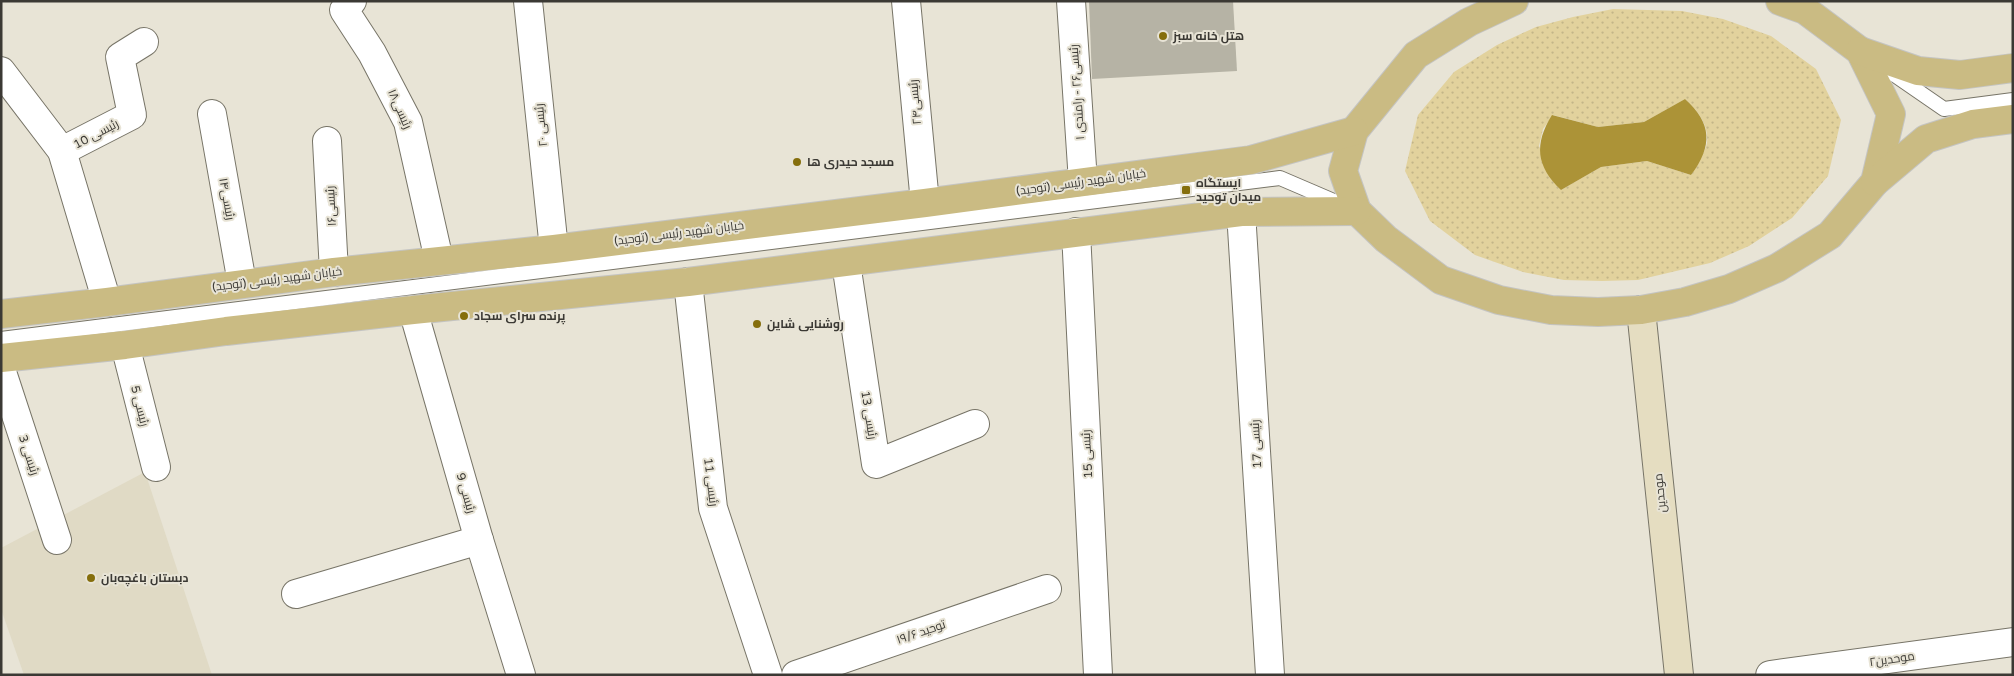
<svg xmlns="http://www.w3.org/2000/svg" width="2014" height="676" viewBox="0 0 2014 676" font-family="'Varela Round',Cairo,sans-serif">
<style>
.built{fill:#e0dac5}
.grass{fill:url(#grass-dots);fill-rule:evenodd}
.water{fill:#ac9337}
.building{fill:#b6b3a5}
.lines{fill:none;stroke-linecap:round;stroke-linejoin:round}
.lane-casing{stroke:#777467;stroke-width:16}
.street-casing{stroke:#777467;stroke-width:30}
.secondary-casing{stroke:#777467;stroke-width:30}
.primary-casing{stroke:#c4c4c2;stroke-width:30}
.lane{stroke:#fff;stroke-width:14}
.street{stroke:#fff;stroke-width:28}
.secondary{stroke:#e5ddc1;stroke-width:28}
.primary{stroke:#cabb83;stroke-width:28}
.poi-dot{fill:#856e0c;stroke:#e8e4d6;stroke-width:2}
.labels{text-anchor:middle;stroke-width:4;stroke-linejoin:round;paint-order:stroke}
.poi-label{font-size:12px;font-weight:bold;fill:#3b3934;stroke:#e8e4d6;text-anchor:start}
.street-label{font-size:12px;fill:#3b3934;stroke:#e8e4d6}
</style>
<defs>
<pattern id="grass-dots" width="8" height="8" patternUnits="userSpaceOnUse" patternTransform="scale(1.25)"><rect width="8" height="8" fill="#e2d29d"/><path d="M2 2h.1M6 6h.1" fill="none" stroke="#c3b588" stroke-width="1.8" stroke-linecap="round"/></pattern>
</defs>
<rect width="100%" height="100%" fill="#e8e4d6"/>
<path class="built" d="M145,472L212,675H24L1,609V548Z"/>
<path class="grass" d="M1613,9L1682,11L1723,19L1771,36L1816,69L1841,120L1828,176L1792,218L1749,246L1710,263L1638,280L1602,281L1564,280L1523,272L1475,255L1430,221L1405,171L1418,115L1454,72L1497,45L1536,27L1573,17ZM1685,99C1697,110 1709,124 1707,143C1705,153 1696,165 1691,175L1647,161L1601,167L1561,190L1539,146L1543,129L1553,115L1598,127L1644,122Z"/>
<path class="water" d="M1685,99C1712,123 1713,146 1691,175L1647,161L1601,167L1561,190C1536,166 1534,144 1552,115L1598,127L1644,122Z"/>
<path class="building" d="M1089,1H1233L1237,71L1092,79Z"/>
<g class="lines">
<defs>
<g id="lane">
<path d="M1886,69L1944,109L2013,100"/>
<path d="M1,339L1280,178L1343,205"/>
</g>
<g id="street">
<path d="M352,1L344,10L372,53L408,122L439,260"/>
<path d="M528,1L554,249"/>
<path d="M906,1L925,203"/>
<path d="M1071,1L1083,182"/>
<path d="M1,71L62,151L107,302"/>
<path d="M212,114L242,283"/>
<path d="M327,141L334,272"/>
<path d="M62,151L132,115L120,57L144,42"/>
<path d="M1241,212L1270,675"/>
<path d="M1076,232L1098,675"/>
<path d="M846,263L876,464L975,424"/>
<path d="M688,282L713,508L768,675"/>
<path d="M413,310L479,540L521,675"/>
<path d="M125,345L156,467"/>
<path d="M1,369L57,540"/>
<path d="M296,594L479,540"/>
<path d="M796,675L1047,589"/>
<path d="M1770,675L2013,642"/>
</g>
<path id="secondary" d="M1641,310L1679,675"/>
<g id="primary">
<path d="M1514,1L1469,22L1416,55L1354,131L1343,171L1357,211L1386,239L1441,280L1499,300L1551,310L1598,312L1641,310L1685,302L1729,289L1777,268L1830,235L1875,182L1891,114L1860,51L1805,10L1780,1"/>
<path d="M1860,51L1918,71L1960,75L2013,68"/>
<path d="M1875,182L1926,139L1973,124L2013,119"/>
<path d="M1,314L107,302L334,272L554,249L925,203L1251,160L1354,131"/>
<path d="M1,358L125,345L226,331L413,310L688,282L1241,212L1357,211"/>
</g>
</defs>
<use href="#lane" class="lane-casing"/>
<use href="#street" class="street-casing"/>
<use href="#secondary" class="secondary-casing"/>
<use href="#primary" class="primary-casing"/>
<use href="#lane" class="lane"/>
<use href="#street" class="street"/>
<use href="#secondary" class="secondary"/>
<use href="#primary" class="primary"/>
</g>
<g class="poi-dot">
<circle cx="1163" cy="36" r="5"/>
<circle cx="797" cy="162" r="5"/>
<rect x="1181" y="185" width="10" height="10" rx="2.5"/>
<circle cx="464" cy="316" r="5"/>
<circle cx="757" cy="324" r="5"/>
<circle cx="91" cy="578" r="5"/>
</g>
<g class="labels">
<g class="poi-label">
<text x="1173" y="40">هتل خانه سبز</text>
<text x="807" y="166">مسجد حیدری ها</text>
<text x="1196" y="187">ایستگاه<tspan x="1196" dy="14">میدان توحید</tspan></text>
<text x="474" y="320">پرنده سرای سجاد</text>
<text x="767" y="328">روشنایی شاین</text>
<text x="101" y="582">دبستان باغچه‌بان</text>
</g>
<g class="street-label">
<text transform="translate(1077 92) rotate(-94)" y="4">رئیسی۲۶ - رامندی ۱</text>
<text transform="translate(915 102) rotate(-95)" y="4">رئیسی۲۴</text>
<text transform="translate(400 109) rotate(66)" y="4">رئیسی۱۸</text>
<text transform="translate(541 125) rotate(-96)" y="4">رئیسی ۲۰</text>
<text transform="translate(96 134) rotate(-28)" y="4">رئیسی 10</text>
<text transform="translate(1081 182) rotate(-8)" y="4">خیابان شهید رئیسی (توحید)</text>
<text transform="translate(227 199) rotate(80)" y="4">رئیسی۱۴</text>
<text transform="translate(331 206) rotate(-93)" y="4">رئیسی۱۶</text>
<text transform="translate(679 233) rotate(-7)" y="4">خیابان شهید رئیسی (توحید)</text>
<text transform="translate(277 279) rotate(-7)" y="4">خیابان شهید رئیسی (توحید)</text>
<text transform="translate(140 406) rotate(76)" y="4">رئیسی 5</text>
<text transform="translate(869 415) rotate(81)" y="4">رئیسی 13</text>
<text transform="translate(1256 444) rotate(-93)" y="4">رئیسی 17</text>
<text transform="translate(1087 454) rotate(-93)" y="4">رئیسی 15</text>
<text transform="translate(29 455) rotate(72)" y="4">رئیسی 3</text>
<text transform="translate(711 482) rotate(83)" y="4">رئیسی 11</text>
<text transform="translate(466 493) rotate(74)" y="4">رئیسی 9</text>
<text transform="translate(1660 493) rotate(-96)" y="4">موحدین</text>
<text transform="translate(921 632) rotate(-19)" y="4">توحید ۱۹/۶</text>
<text transform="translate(1892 659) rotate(-8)" y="4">موحدین۲</text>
</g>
</g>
<rect width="2014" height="676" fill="none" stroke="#3b3934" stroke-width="5"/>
</svg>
